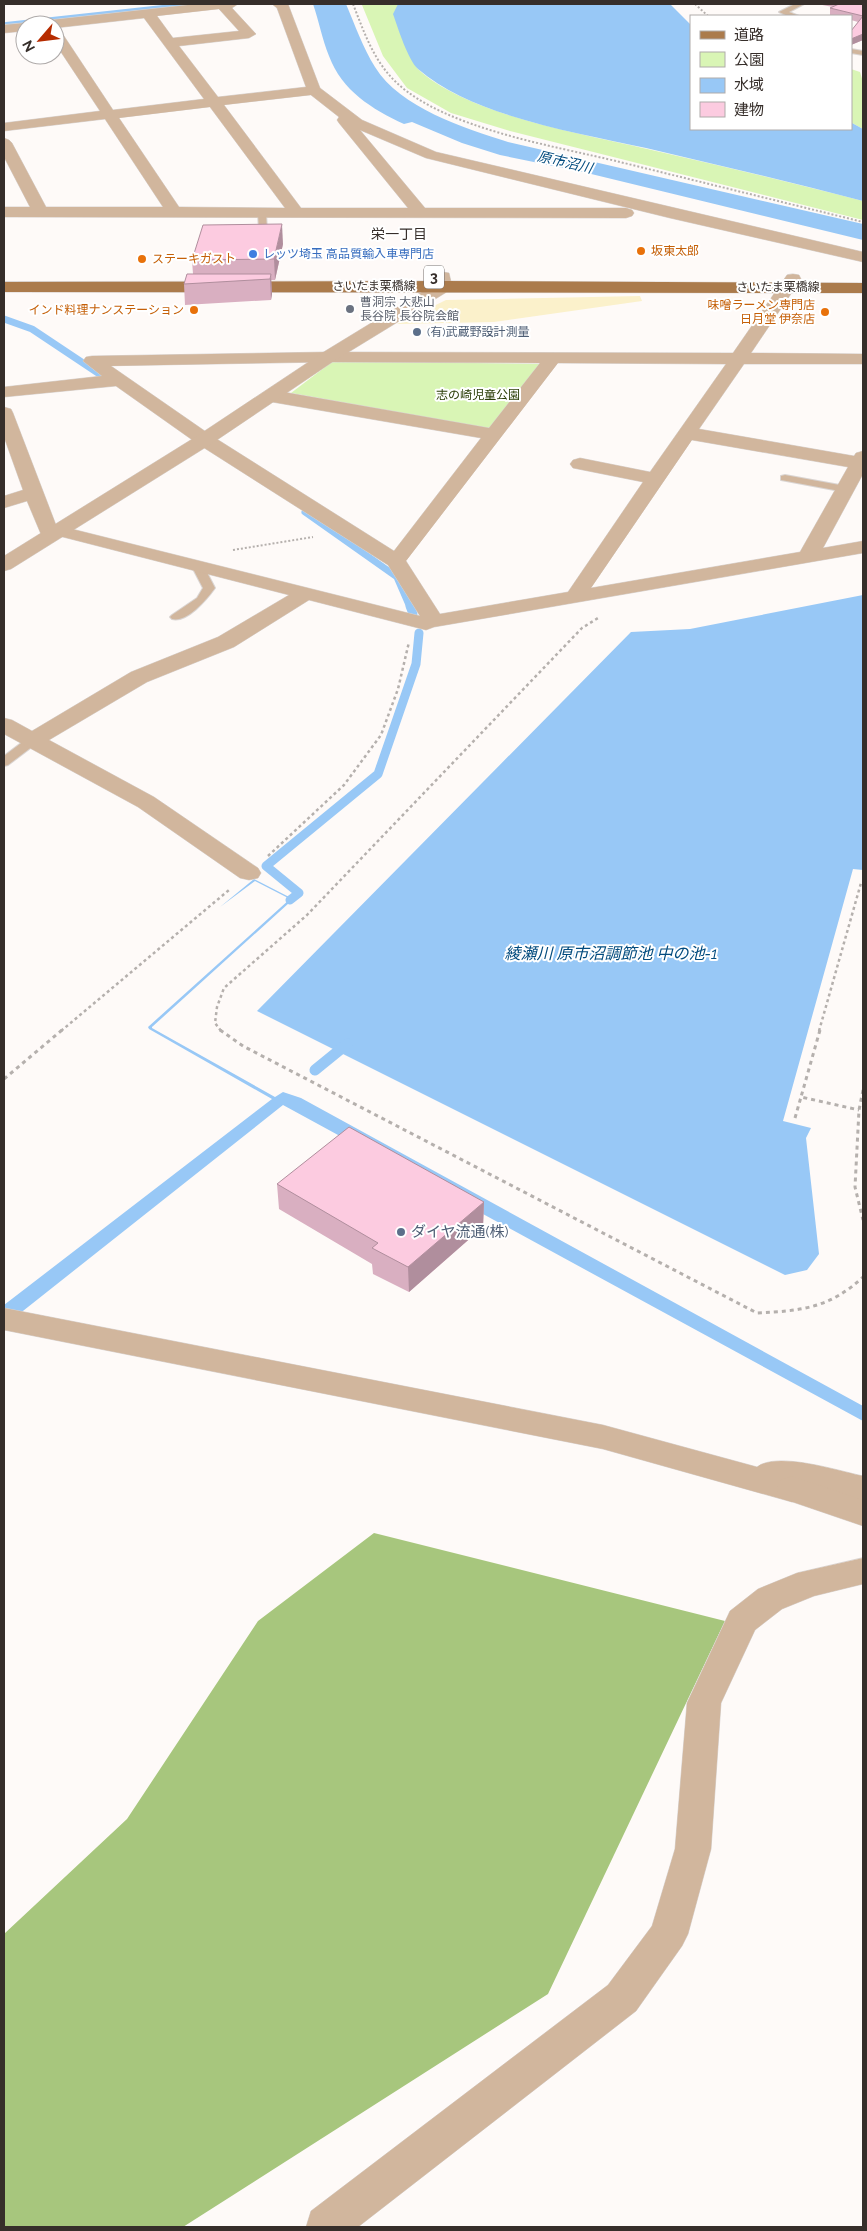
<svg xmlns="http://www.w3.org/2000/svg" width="867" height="2231" viewBox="0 0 867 2231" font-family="Raleway,'Noto Sans JP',sans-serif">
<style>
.green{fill:#d9f5b5}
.forest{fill:#a7c67d}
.sand{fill:#fbf1cb}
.water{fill:#98c8f6}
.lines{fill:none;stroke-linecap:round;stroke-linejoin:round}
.stream-far3{stroke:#98c8f6;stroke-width:5.5}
.stream-far2{stroke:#98c8f6;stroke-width:7}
.stream-far1{stroke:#98c8f6;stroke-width:9}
.stream{stroke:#98c8f6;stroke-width:11}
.service-casing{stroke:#dad5d3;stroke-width:2}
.minor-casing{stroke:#dad5d3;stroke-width:1}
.tertiary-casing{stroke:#dad5d3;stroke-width:1}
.primary-casing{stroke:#dad5d3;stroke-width:1}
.path-far2{stroke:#b5b0ad;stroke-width:2;stroke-dasharray:2 2;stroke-linecap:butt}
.path-far1{stroke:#b5b0ad;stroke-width:2.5;stroke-dasharray:3 3;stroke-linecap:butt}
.path{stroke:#b5b0ad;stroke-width:3;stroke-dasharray:4 4;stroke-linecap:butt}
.service{fill:#d1b69d;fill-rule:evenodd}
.minor{fill:#d1b69d;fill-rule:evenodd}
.tertiary{fill:#d1b69d;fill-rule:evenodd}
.primary{fill:#ab7b4c;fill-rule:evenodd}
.wall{fill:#d9afc1}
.shaded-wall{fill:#b08e9d}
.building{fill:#fccbe0;stroke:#b08e9d}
.food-dot{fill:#e8710a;stroke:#fff;stroke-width:2}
.shop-dot{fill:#3f7fe0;stroke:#fff;stroke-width:2}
.worship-dot{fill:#6b7280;stroke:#fff;stroke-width:2}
.service-dot{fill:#5c6f8a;stroke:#fff;stroke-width:2}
.labels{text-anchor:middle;stroke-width:4;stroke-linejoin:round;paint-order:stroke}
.far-food-label{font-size:12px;fill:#c56008;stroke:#fff;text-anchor:start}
.far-shop-label{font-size:12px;fill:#366cbe;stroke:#fff;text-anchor:start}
.far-street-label{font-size:12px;fill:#362e2a;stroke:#fff}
.far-worship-label{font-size:12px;fill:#5b616d;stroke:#fff;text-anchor:start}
.far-service-label{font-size:12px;fill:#4e5e75;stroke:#fff;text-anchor:start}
.far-park-label{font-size:12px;fill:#2a3d06;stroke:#fff}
.far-water-label{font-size:14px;font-style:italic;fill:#024b7e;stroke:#fff}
.far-neighbourhood-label{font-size:14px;fill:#362e2a;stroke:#fff}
.shield{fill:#fff;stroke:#726d6a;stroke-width:1}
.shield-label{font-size:14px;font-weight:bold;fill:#362e2a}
.service-label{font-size:15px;fill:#4e5e75;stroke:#fff;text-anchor:start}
.water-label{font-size:16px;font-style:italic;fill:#024b7e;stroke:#fff}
</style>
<rect width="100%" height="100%" fill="#fefaf8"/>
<g class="green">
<path d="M398,4C399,13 413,64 418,69C468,116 590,135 656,151C726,167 795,183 863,201V220L510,131L451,113L407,88L383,56L362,5Z"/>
<path d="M851,69L860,72L863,82V129L852,123Z"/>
<path d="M333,361L542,364L491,429L291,393Z"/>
</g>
<path class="forest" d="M374,1533L725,1621L548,1994L183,2227H4V1934L127,1819L258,1621Z"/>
<path class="sand" d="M640,296L642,301L494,322L397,324L446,300Z"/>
<g class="water">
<path d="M313,4H346C355,25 363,48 375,67C400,108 465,128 508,142L863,224V240L583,172L500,155L462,143L412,122L404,124C372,109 342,91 329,56C322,39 319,21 313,4Z"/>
<path d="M398,4H670L691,25V129H851V113L852,123L863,129V201C791,182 718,165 646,148C575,132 474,117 418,69C408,60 398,28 393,14Z"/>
<path d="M863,595V870L853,869L783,1121L811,1128L806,1138L819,1254L807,1270L785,1275L257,1011L631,632L690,629Z"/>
<path d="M254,879L291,898L298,892L300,893L152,1027V1028L275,1097L283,1092L301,1098L863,1406V1421L283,1105L4,1326V1305L272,1099L149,1029L148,1027L290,899L255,881L220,907Z"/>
</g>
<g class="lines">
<path class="stream-far3" d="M4,25L197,4"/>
<g class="stream-far2">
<path d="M4,319L32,329L110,381"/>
<path d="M305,512L397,577L410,607"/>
</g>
<g class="stream-far1">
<path d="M410,606L413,614"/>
<path d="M290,900L299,893L266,866L378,774L416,664L419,633"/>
</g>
<path class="stream" d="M315,1070L347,1044"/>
<defs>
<g id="service">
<path d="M795,4H804L789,12L799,16H788L779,12Z"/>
<path d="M851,49L863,51V55L851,53Z"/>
<path d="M262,210L266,213L267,231L263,234L259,231L258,213Z"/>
<path d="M785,475L845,486L850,489L845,492L781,480V476Z"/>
<path d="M197,562L203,565L215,588C207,599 187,623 172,619L170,617L172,615L197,598L203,588L191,565Z"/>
<path d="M33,736L39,740L37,743L8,765L4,766V756L29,737Z"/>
</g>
<g id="minor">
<path d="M197,4H238L232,8L256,34L249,38L179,46L218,97L306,87L277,8L272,4H288L320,88L362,120L436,152L863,252V262L670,218L426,158L360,130L425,208H626L632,210L634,213L632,216L626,218L4,217V207H30L4,157V138L9,140L12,143L46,207H163L105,119L4,131V123L100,111L55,43V29L60,30L113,110L204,99L144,18L55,28V25H35L42,21ZM219,9L239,31L173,38L157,16ZM311,95L339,117L337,120L339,123L408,208H301L224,105ZM210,107L285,208L179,207L119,118Z"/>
<path d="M25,23L30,25H25V31L4,33V25Z"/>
<path d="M793,274L799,275L801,279L751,353L863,354V364H744L699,429L854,456L856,453L863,451V474L823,548L863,541V553L434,627L426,630L309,600L234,647L147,682L49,740L154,797L258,868L261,873L258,878L249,880L240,878L138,807L4,734V718L12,720L32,731L131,672L218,637L289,595L59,536L57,539L50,541L43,539L27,501L4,508V496L23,490L4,437V407L11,409L13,413L56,525L420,616L388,565L198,444L116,386L4,397V387L102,376L83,361L86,357L92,356L328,352L733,353L787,275ZM328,362L540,363L489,428L272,390L266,392L263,396L266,400L272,402L481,438L394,551L212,436L111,366ZM558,363L726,364L650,472L580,458L573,460L570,464L573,468L643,482L568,592L440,614L406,561ZM692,440L848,467L800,552L591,588Z"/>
<path d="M4,1308L603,1425L757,1467C777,1451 839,1471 863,1476V1502L808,1490L803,1498L792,1502L603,1449L4,1330Z"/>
<path d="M863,1558V1584L814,1596L782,1609L755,1630L721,1703L711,1849L688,1934L682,1946L636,2011L358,2227H306L311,2211L608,1985L652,1926L675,1849L687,1703L730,1611L758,1589L797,1573Z"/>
</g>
<g id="tertiary">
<path d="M443,272L449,273L452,286L450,290L334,361L211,444L11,569L4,571V556L197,436L322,353L435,284V277L437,273Z"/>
<path d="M792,1476L863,1500V1526L781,1498L776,1489L781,1480Z"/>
</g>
<path id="primary" d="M444,281L863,283V293L4,292V282Z"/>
</defs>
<use href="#service" class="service-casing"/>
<use href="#minor" class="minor-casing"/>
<use href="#tertiary" class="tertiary-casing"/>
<use href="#primary" class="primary-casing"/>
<g class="path-far2">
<path d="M353,4C364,32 374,62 397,83C446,129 555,146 620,162C701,182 782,202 863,222"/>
<path d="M695,4L708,16"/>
<path d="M233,550L313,537"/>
</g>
<g class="path-far1">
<path d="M268,856L344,785L381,735L398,689L409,642"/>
<path d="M61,1031L229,890"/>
<path d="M221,1031L215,1023L217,1007L224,988L307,915L582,628L598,618"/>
<path d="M819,1031L861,883L863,884"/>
</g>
<g class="path">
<path d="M220,1030L243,1046L757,1313C801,1311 830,1308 863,1277"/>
<path d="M820,1030L801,1097L859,1110"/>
<path d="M4,1079L62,1030"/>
<path d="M863,1090L859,1110L855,1187L863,1220"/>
<path d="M795,1118L801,1097"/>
</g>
<use href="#service" class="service"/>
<use href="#minor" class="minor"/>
<use href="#tertiary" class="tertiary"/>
<use href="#primary" class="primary"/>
</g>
<g class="wall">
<path d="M817,4H863V40L851,45V31L858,22L851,20V16H835L830,15V8L833,7Z"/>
<path d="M283,244L275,280H271L272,294L271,300L185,305L184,284L193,274L192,260Z"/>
<path d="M277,1184L484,1202L483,1227L409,1292L373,1274L372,1264L279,1209Z"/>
</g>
<g class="shaded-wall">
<path d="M863,34V40L851,45V39Z"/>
<path d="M282,224L283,244L275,280L274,259Z"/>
<path d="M271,274L272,294L271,300L270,279Z"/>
<path d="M484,1202L483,1227L409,1292L408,1267Z"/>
</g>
<g class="building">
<path d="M839,4H863V34L851,39V31L863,16L830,8Z"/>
<path d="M282,224L274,259L192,260L203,225Z"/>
<path d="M187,274H271L270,279L184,284Z"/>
<path d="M349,1127L484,1202L408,1267L372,1248L378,1243L277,1184Z"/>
</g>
<g class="food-dot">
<circle cx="641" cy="251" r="5"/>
<circle cx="142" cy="259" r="5"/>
<circle cx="194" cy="310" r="5"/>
<circle cx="825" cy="312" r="5"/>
</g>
<circle class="shop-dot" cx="253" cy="254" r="5"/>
<circle class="worship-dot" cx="350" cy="309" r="5"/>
<g class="service-dot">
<circle cx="417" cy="332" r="5"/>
<circle cx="401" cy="1232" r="5"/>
</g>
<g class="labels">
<g class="far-food-label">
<text x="651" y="255">坂東太郎</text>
<text x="152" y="263">ステーキガスト</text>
<text x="815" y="309" text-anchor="end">味噌ラーメン専門店<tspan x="815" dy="14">日月堂 伊奈店</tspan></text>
<text x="184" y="314" text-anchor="end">インド料理ナンステーション</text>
</g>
<g class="far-shop-label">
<text x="263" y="258">レッツ埼玉 高品質輸入車専門店</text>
</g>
<g class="far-street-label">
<text x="374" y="290">さいたま栗橋線</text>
<text x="778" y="291">さいたま栗橋線</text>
</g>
<g class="far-worship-label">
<text x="360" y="306">曹洞宗 大悲山<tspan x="360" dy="14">長谷院 長谷院会館</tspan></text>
</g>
<g class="far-service-label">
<text x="427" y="336">(有)武蔵野設計測量</text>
</g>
<g class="far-park-label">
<text x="478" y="399">志の崎児童公園</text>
</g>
<g class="far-water-label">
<text transform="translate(565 162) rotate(13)" y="5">原市沼川</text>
</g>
<g class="far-neighbourhood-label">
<text x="399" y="239">栄一丁目</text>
</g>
<rect class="shield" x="424" y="265.5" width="20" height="23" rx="4"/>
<g class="shield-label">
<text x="434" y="282">3</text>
</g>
<g class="service-label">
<text x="411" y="1237">ダイヤ流通(株)</text>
</g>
<g class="water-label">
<text x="611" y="959">綾瀬川 原市沼調節池 中の池-1</text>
</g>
</g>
<rect width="867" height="2231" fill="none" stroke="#362e2a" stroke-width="10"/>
<rect x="690" y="15" width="162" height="115" fill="#ffffff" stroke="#afabaa"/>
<rect x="700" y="31" width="25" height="8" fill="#ab7b4c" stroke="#afabaa"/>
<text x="734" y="40" font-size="15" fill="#362e2a">道路</text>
<rect x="700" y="52" width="25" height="15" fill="#d9f5b5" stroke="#afabaa"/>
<text x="734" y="65" font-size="15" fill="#362e2a">公園</text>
<rect x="700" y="78" width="25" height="15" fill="#98c8f6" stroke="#afabaa"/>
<text x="734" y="90" font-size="15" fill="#362e2a">水域</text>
<rect x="700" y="102" width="25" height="15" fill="#fccbe0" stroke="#afabaa"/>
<text x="734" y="115" font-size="15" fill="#362e2a">建物</text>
<g transform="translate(40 40) rotate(242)"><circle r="24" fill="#ffffff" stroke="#afabaa"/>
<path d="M0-4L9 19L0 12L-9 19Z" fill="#b62c00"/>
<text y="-8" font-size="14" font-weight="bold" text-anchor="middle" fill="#362e2a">N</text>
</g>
</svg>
